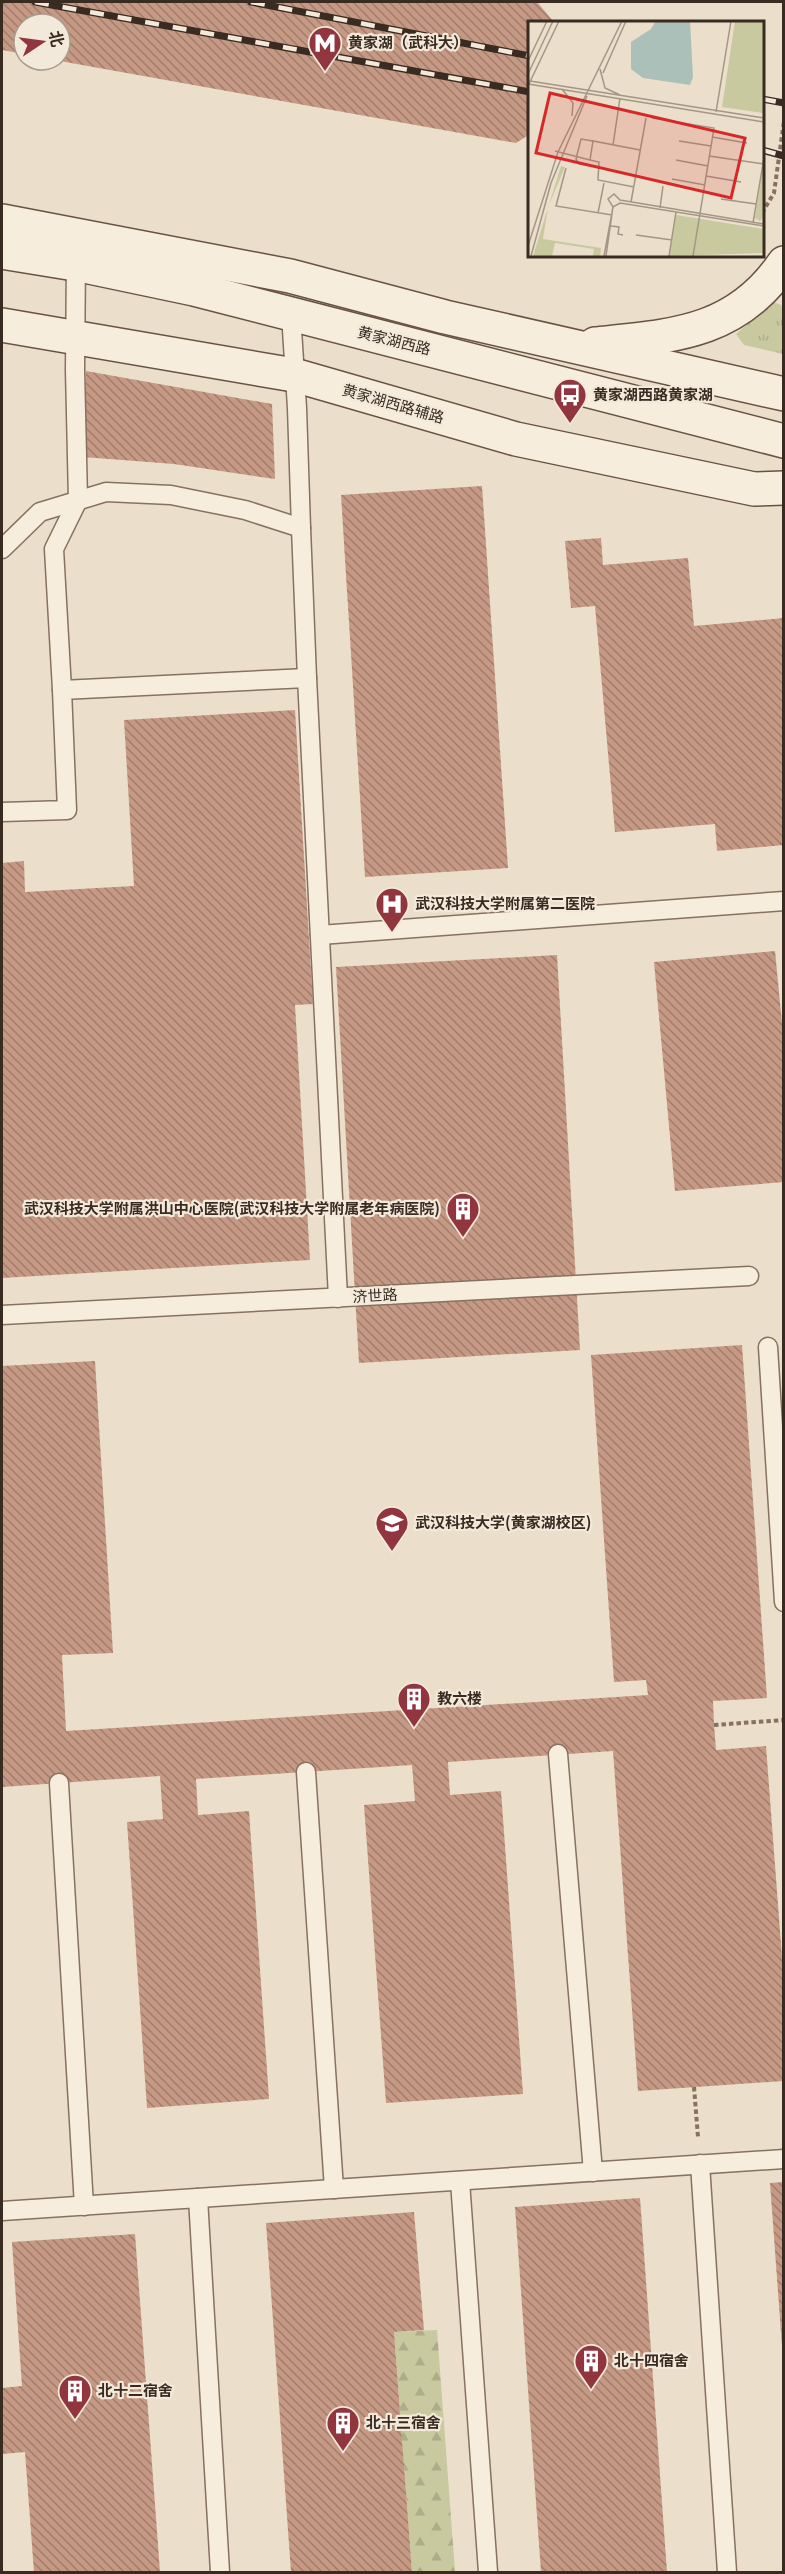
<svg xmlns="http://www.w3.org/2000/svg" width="785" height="2574" viewBox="0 0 785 2574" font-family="Georgia,'Noto Sans SC',serif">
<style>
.grass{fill:url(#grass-tufts)}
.forest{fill:url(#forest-firs)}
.building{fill:url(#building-back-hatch)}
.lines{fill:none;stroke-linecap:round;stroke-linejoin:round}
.lane-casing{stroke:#877160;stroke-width:21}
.secondary-casing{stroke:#695243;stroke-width:36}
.path{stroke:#877160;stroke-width:4;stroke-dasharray:4.5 3;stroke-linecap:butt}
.lane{stroke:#f7eddd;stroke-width:18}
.secondary{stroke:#f7eddd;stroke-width:33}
.rail-casing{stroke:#392b22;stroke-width:7}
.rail{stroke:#f3e9da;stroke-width:4.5;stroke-dasharray:14;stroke-linecap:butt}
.labels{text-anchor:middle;stroke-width:4.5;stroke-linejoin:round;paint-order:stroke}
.poi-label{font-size:15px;font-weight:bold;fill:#392b22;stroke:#f3e9da;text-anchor:start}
.street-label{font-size:15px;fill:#392b22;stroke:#f3e9da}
.inset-road{fill:none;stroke:#a49687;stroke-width:1.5}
.view{fill:#d62828;fill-opacity:0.15;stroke:#d62828;stroke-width:3}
.inset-edge{fill:none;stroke:#392b22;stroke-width:3}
</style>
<defs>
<pattern id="grass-tufts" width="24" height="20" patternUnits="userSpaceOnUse" patternTransform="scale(1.5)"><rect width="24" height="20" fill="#c8c99f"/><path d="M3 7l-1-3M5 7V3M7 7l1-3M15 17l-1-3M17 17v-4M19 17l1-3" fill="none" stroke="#adad89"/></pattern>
<pattern id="forest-firs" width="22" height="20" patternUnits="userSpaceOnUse" patternTransform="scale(1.5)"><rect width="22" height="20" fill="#c8c99f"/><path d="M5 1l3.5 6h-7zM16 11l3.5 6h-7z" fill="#adad89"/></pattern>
<pattern id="building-back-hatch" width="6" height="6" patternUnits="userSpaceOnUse" patternTransform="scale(1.5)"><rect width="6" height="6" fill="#c69984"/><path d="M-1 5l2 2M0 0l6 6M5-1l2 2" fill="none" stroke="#a27d6c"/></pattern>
</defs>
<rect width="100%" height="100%" fill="#ebdeca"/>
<path class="grass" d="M773,302L781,305L783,309V354L744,345L736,334Z"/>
<path class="forest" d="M437,2330L455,2572H412L394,2332Z"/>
<g class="building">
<path d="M2,2H537L554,22H530V134L516,143L60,61V24H24V54L2,50Z"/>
<path d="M86,371L272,404L275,479L174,464L83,457Z"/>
<path d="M482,486L508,868L365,877L341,495Z"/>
<path d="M601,538L603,565L688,558L694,626L784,618V845L717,851L715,824L615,832L595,606L571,608L565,541Z"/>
<path d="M295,710L313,1004L295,1005L310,1260L2,1278V863L24,861L25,892L134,886L124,720Z"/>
<path d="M775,951L782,1023H784V1182L675,1191L654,962Z"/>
<path d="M557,955L580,1350L359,1363L336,967Z"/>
<path d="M742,1345L767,1698L713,1701L714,1725L716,1750L766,1746L784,1984V2081L638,2091L613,1751L448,1762L450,1795L501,1791L523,2094L386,2103L364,1805L415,1801L412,1765L196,1779L198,1815L249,1811L269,2099L147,2108L127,1822L163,1819L160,1776L2,1787V1366L95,1361L113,1653L62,1655L66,1731L648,1695L646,1680L614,1682L591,1355Z"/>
<path d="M784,2182V2346H782L770,2183Z"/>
<path d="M640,2198L667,2572H541L515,2207Z"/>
<path d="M414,2212L424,2330L394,2332L412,2572H291L266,2223Z"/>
<path d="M135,2234L160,2572H34L25,2452L2,2454V2388L22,2386L12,2242Z"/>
</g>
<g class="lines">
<defs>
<g id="lane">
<path d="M291,314L297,408L301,528"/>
<path d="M2,549L40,512L106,492L171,495L245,510L301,528L307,678"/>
<path d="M62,690L54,549L78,500L75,370L76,257"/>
<path d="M2,812L67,810L62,690L307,678L338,1298"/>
<path d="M320,935L784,901"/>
<path d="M2,1315L749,1276"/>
<path d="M768,1347L784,1602"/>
<path d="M558,1754L593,2172"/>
<path d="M306,1772L334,2189"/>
<path d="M59,1783L84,2206"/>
<path d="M700,2164L727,2572"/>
<path d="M460,2181L488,2572"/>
<path d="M198,2198L220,2572"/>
<path d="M2,2211L784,2159"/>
</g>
<g id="secondary">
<path d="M2,221L290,276L445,317L784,394"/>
<path d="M2,252L75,264L194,289L784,441"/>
<path d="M2,325L294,375L516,439L754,489L784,488"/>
<path d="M595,344C672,336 736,334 784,263"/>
</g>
</defs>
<use href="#lane" class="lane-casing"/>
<use href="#secondary" class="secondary-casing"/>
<g class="path">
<path d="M762,213L774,193L784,121"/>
<path d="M714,1725L784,1720"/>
<path d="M694,2087L698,2137"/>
</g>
<use href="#lane" class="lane"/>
<use href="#secondary" class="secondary"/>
<defs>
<g id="rail">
<path d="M35,2L530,92"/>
<path d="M251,2L530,56"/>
<path d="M762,99L784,103"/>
<path d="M762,150L784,156"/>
</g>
</defs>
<use href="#rail" class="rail-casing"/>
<use href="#rail" class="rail"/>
</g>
<defs>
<symbol id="metro-pin" viewBox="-11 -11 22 30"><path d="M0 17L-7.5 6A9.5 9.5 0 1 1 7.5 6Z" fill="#91353f" stroke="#f3e9da"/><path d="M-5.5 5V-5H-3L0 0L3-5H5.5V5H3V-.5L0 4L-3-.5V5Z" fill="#fff"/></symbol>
<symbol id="bus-pin" viewBox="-11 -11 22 30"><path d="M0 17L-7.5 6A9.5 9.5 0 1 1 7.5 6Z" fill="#91353f" stroke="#f3e9da"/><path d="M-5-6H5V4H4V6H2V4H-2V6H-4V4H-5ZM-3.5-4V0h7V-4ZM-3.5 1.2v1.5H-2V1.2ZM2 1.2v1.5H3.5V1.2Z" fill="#fff"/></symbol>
<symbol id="hospital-pin" viewBox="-11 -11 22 30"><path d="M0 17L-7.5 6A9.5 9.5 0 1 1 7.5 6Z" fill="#91353f" stroke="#f3e9da"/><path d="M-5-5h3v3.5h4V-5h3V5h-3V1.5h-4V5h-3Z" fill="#fff"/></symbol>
<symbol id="building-pin" viewBox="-11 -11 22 30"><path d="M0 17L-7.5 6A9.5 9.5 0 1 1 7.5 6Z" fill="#91353f" stroke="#f3e9da"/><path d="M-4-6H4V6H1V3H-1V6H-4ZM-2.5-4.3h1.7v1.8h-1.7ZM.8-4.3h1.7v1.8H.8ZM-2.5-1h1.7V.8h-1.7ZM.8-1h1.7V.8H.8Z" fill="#fff"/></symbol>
<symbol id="university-pin" viewBox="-11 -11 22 30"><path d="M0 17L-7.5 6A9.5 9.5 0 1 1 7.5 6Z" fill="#91353f" stroke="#f3e9da"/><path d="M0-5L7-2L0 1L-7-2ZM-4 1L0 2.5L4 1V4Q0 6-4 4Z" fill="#fff"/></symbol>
</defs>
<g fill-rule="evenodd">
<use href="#metro-pin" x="306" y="24" width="38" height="52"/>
<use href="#bus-pin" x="551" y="376" width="38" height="52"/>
<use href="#hospital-pin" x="373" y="885" width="38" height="52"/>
<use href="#building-pin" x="444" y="1190" width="38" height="52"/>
<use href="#university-pin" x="373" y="1504" width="38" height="52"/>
<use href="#building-pin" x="395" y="1680" width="38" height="52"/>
<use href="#building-pin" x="572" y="2342" width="38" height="52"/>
<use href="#building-pin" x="56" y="2372" width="38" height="52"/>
<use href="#building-pin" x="324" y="2404" width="38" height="52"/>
</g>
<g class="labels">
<g class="poi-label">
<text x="348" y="48">黄家湖（武科大）</text>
<text x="593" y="400">黄家湖西路黄家湖</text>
<text x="415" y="909">武汉科技大学附属第二医院</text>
<text x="440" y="1214" text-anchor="end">武汉科技大学附属洪山中心医院(武汉科技大学附属老年病医院)</text>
<text x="415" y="1528">武汉科技大学(黄家湖校区)</text>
<text x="437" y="1704">教六楼</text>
<text x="614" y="2366">北十四宿舍</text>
<text x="98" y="2396">北十二宿舍</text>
<text x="366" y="2428">北十三宿舍</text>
</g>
<g class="street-label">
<text transform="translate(394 341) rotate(14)" y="5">黄家湖西路</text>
<text transform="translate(393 404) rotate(16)" y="5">黄家湖西路辅路</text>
<text transform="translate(375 1296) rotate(-3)" y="5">济世路</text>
</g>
</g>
<g transform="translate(528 21)">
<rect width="236" height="236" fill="#ebdeca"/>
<path d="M33,145L37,146L20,186L15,218L73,227L72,235H65L66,228L27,222L24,235H5ZM235,146L236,195L232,200L227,197ZM148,194L235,208V232L141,235Z" fill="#c8c99f"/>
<path d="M207,0H235V92L194,86Z" fill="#c8c99f"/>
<path d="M128,0H162L165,56L162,64L115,57L103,48V21L123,8Z" fill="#abc0b8"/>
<path class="inset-road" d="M0,40L19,0M72,48L77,67L92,74M75,52L98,0M0,53L25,0M2,60L236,97M0,63L236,101M0,65L31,0M34,68L45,82L44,95M188,91L203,0M124,97L186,107L165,235M184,116L219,122M65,120L53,118L48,138L51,143L70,146M151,120L183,125M85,124L92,77M27,130L62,139M181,135L236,143M148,139L180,145M38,147L28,185L84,194M178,155L213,161M144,158L177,164M106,166L70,159L71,141L62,139L65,120L112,129M193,178L228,183M103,181L118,97M132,187L135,165M70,192L76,162M225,202L236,137M236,203L92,179L86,173L80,178L85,186L92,182L236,205M83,205L91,206L90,213L95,214M108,214L144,219M0,225L30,131L94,0M3,235L23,162L59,75M76,235L85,186L78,235M141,235L148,191"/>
<path class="view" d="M22,72L217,117L203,177L8,132Z"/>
<rect width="236" height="236" class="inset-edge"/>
</g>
<rect width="785" height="2574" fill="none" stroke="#392b22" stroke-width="6"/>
<g transform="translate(42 42) rotate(77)"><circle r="28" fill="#f3e9da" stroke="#a99d90" stroke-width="1.5"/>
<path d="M0-4.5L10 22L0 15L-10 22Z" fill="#91353f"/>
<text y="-9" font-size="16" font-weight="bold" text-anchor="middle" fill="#392b22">北</text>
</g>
</svg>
